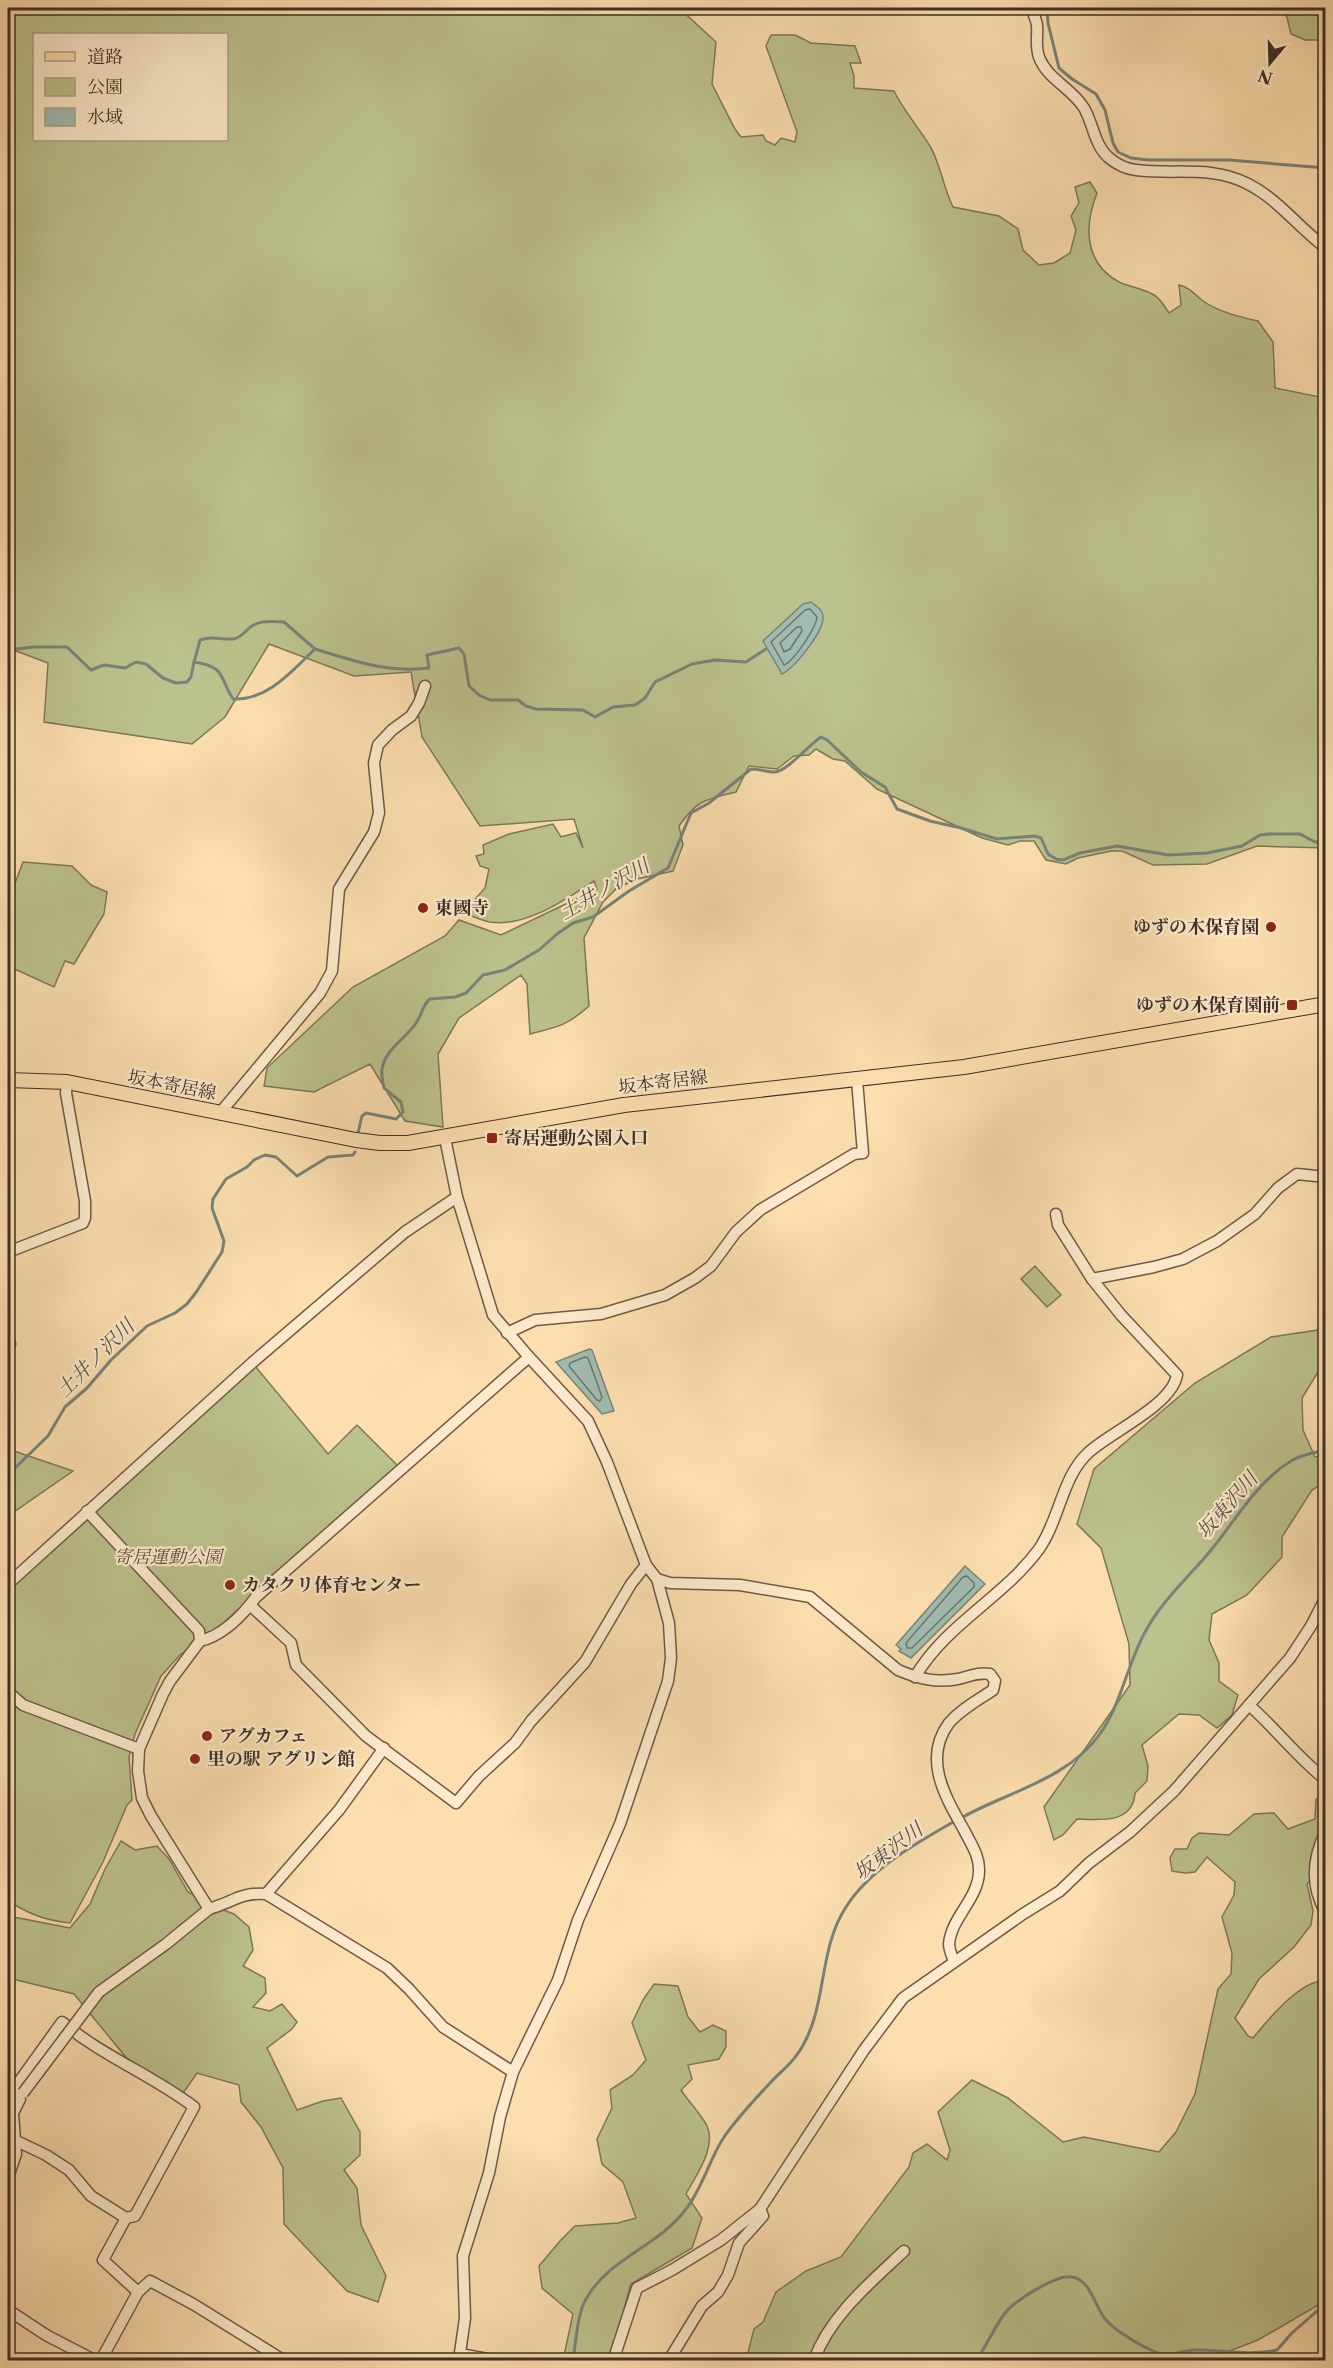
<svg xmlns="http://www.w3.org/2000/svg" width="1333" height="2368" viewBox="0 0 1333 2368" font-family="'Libre Caslon Text','Noto Serif JP',serif">
<style>
.green{fill:#bcc28d;stroke:#7d785a;stroke-width:1.5;fill-rule:evenodd}
.water{fill:#a0bcb0;stroke:#798379;stroke-width:1.5}
.lines{fill:none;stroke-linecap:round;stroke-linejoin:round}
.shore{stroke:#6f756c;stroke-width:1.5}
.stream{stroke:#798379;stroke-width:3}
.minor-casing{stroke:#6e5a49;stroke-width:13}
.major-casing{stroke:#3e2e27;stroke-width:16}
.minor{stroke:#fdeacb;stroke-width:10}
.major{stroke:#fcdeaf;stroke-width:14}
.minor-bridge-casing{stroke:#6e5a49;stroke-width:13;stroke-linecap:butt}
.minor-bridge{stroke:#fdeacb;stroke-width:10}
.poi-dot{fill:#8f2418;stroke:#fdeacb;stroke-width:2}
.labels{text-anchor:middle;stroke-width:4.5;stroke-linejoin:round;paint-order:stroke}
.poi-label{font-size:18px;font-weight:bold;fill:#3e2e27;stroke:#fdeacb;text-anchor:start}
.street-label{font-size:18px;fill:#3e2e27;stroke:#fdeacb}
.park-label{font-size:18px;font-style:italic;fill:#574c3b;stroke:#fdeacb}
.water-label{font-size:20px;font-style:italic;fill:#565249;stroke:#fdeacb}
</style>
<rect width="100%" height="100%" fill="#fcdeaf"/>
<filter id="stains"><feTurbulence type="fractalNoise" baseFrequency=".00333" numOctaves="4"/><feColorMatrix values="0 0 0 0 .2 0 0 0 0 .09 0 0 0 0 .02 0 0 0 .5 -.17"/></filter>
<radialGradient id="worn" r=".72"><stop offset=".6" stop-color="#630" stop-opacity="0"/><stop offset="1" stop-color="#630" stop-opacity=".3"/></radialGradient>
<g class="green">
<path d="M8,8H679L716,42L712,84L735,129L741,137L763,135L766,141L775,145L781,138L795,142L797,132L766,46L771,35H795L811,43L855,46L861,63H850L854,76V88L894,91C904,111 918,127 930,146C941,165 943,187 953,207L999,216L1018,229L1023,250L1039,265L1054,263L1070,253L1076,230L1071,216L1079,203L1075,187L1090,182L1097,193C1084,226 1084,263 1119,282C1130,287 1144,289 1154,295C1160,298 1165,307 1169,313L1181,305L1179,285C1191,288 1194,294 1203,301C1219,312 1240,317 1258,321L1273,342L1275,388L1325,398V848L1257,846L1207,864L1153,865L1122,851H1111L1078,858L1066,864L1046,860L1034,841H1020L1008,845L982,838L877,789L845,761L833,759L816,749L809,755L794,756L777,769L749,766L736,792C706,799 697,800 679,826L683,845L673,871L637,879L617,888L603,902L584,938L589,1006C568,1025 558,1027 530,1034L527,984L521,975L459,1018L438,1054L443,1127L405,1121L370,1064L314,1092L264,1086L267,1068L353,987L445,936L459,920L501,935L597,889L594,881C566,899 525,928 490,922C481,920 472,916 463,913L485,888L489,869L480,866L476,856L484,854L483,845L509,834L553,824L561,837L576,833L583,848L574,819L480,826L422,737L411,672L354,676L269,644L225,717L192,744L44,722L48,663L8,648ZM34,34H226V140H34Z"/>
<path d="M1275,8H1325V40H1305L1291,34L1287,17Z"/>
<path d="M23,862L72,866L91,885L107,892L104,914L74,964L65,961L54,987L8,966V902Z"/>
<path d="M1035,1266L1061,1295L1047,1307L1021,1279Z"/>
<path d="M1325,1329L1318,1372L1302,1398L1303,1430L1315,1457L1325,1455V1482L1312,1490L1282,1537V1557L1247,1595L1212,1614L1209,1640L1219,1663V1681L1238,1695L1232,1715L1217,1728L1199,1715L1179,1714L1142,1745L1148,1766L1147,1781L1135,1793C1133,1824 1100,1820 1077,1819L1063,1835L1054,1840L1044,1807L1130,1685L1129,1644L1101,1548L1077,1524L1094,1469L1195,1383L1271,1337Z"/>
<path d="M255,1366L328,1454L357,1425L398,1466L224,1622L180,1655L161,1676L135,1734L129,1757L132,1800L127,1805L103,1862L70,1923C43,1920 30,1914 8,1901V1587Z"/>
<path d="M8,1449L73,1471L8,1516Z"/>
<path d="M1325,1796V1864L1307,1884L1313,1911L1311,1925L1294,1947L1259,1979L1235,2018L1248,2036L1253,2038C1268,2020 1301,1979 1325,1981V2301L1258,2340L1206,2360H746L754,2329L763,2322L776,2292L806,2271L841,2257L909,2167L913,2153L927,2144L947,2160L950,2150L938,2112L972,2080L1008,2098L1063,2142L1084,2137L1159,2152L1176,2132L1195,2094L1218,1989L1231,1974L1232,1953L1222,1917L1234,1895L1235,1882L1207,1857L1195,1872L1185,1873L1172,1871L1170,1858L1175,1849H1187L1192,1838L1199,1833L1229,1835L1254,1814L1274,1813L1288,1829L1315,1819L1316,1799Z"/>
<path d="M121,1841L135,1850L157,1846L169,1859L188,1892L218,1908L234,1914L249,1927L253,1950L243,1966L265,1978L266,1993L253,2007L270,2011L282,2004L297,2022L292,2029L267,2048L297,2110L323,2101L341,2098L360,2132V2155L344,2170L357,2188L361,2225L386,2276L378,2302L347,2291L284,2224L283,2168L261,2127L241,2102L239,2085L197,2073L184,2092L147,2083L74,1994L8,1978V1916L70,1928L90,1904L105,1869Z"/>
<path d="M654,1984L678,1986L688,2017L700,2032L713,2025L726,2031V2047L719,2059L688,2065L692,2079L681,2090C688,2101 699,2112 706,2124C718,2146 696,2175 686,2194L702,2218L692,2248L631,2284L613,2348L620,2360H563L573,2314L542,2288L539,2266L560,2241L575,2226L618,2223L636,2218L623,2182L602,2164L597,2139L612,2108L610,2090L633,2075L646,2060L632,2023L643,2000Z"/>
</g>
<g class="water">
<path d="M811,602C816,606 822,609 823,616C825,631 794,668 782,674L763,641L803,604Z"/>
<path d="M589,1349L592,1350L614,1411L602,1414L556,1362Z"/>
<path d="M965,1566L985,1584L911,1658L899,1651L901,1649L896,1645Z"/>
</g>
<g class="lines">
<g class="shore">
<path d="M810,609L817,617C816,628 794,661 784,665L771,642L805,610Z"/>
<path d="M797,627H801L802,631L790,649L784,652L780,643Z"/>
<path d="M585,1357L588,1358L602,1397L600,1401L597,1400L569,1366L570,1363Z"/>
<path d="M967,1576L974,1583V1587L912,1648H907L906,1643L963,1577Z"/>
</g>
<g class="stream">
<path d="M1047,8L1048,23L1059,68L1072,79L1096,94L1105,110L1113,143L1118,152L1131,158L1148,160H1229L1326,168"/>
<path d="M8,650L34,647H67L91,670L104,665L125,668L136,662L146,664L163,678L176,683L187,682L191,677L194,662C227,667 219,678 233,699C267,701 292,671 315,649C355,661 386,673 429,668L427,655L459,648L464,654L469,686L479,695L490,700H518L526,706L536,709L583,710L595,717L613,707L635,705L645,698L655,682L692,664L715,660L746,662L766,649"/>
<path d="M194,662L200,640C213,635 220,640 233,639C243,638 247,627 256,624C264,620 276,622 284,622L315,649"/>
<path d="M358,1133L362,1116L366,1113L396,1119L403,1112L401,1102L384,1088C383,1082 381,1074 382,1069C385,1049 406,1039 416,1023C422,1015 422,1005 430,999L455,997L466,993L483,975L505,970L539,950L557,934L573,923L593,917L629,891L668,868L691,813L709,803L751,769C759,769 767,772 775,772C787,771 809,745 821,737L827,740L861,772L885,787L897,809L930,821L961,828L997,839L1035,836L1041,838L1048,854L1056,859L1063,860L1080,853L1117,846L1168,855L1207,853L1242,846L1260,835L1270,834H1300L1315,842L1326,841"/>
<path d="M8,1472L15,1468L48,1436L65,1407L87,1388L111,1360L147,1326L175,1313L187,1304L197,1291L222,1252L224,1241L212,1208L213,1199L226,1179L247,1167L254,1160L265,1155L276,1157L297,1176L328,1157L353,1155L355,1152"/>
<path d="M961,1818C1007,1792 1067,1780 1100,1734C1121,1704 1127,1666 1144,1634C1161,1601 1189,1577 1212,1549C1236,1519 1258,1481 1291,1461C1302,1454 1313,1453 1326,1450"/>
<path d="M573,2360C576,2343 577,2314 586,2299C609,2258 659,2246 686,2209C703,2187 709,2160 724,2137C737,2118 755,2099 771,2082C779,2073 789,2066 796,2056C829,2012 816,1953 846,1907C870,1869 916,1843 955,1821"/>
<path d="M980,2360L981,2353C989,2340 996,2325 1005,2313C1015,2301 1056,2274 1072,2277C1092,2280 1095,2310 1108,2322C1117,2332 1154,2355 1168,2355C1177,2354 1185,2350 1195,2350C1223,2350 1249,2356 1277,2350L1292,2333L1326,2303"/>
</g>
<defs>
<g id="minor">
<path d="M1031,8C1033,13 1036,19 1037,25C1038,36 1035,46 1039,57C1047,79 1072,88 1084,108C1093,123 1094,144 1108,157C1115,163 1126,169 1136,170C1175,175 1212,165 1248,184C1278,199 1299,228 1326,248"/>
<path d="M220,1113L320,993L332,971L339,889L374,832L379,813L374,763L378,745L392,730L411,716L419,703L425,686"/>
<path d="M445,1138L457,1197L493,1315L529,1357L588,1421L607,1462L646,1565L657,1579L669,1623L671,1658L668,1681L620,1824L578,1920L558,1980L513,2072L500,2117L489,2173L463,2256L465,2318L459,2360"/>
<path d="M8,1252L83,1223L85,1218V1201L66,1093L67,1082"/>
<path d="M1092,1279L1154,1267L1183,1259L1217,1241L1255,1214L1278,1188L1297,1174L1326,1177"/>
<path d="M507,1333L535,1320L601,1314L665,1295L695,1278L711,1266L736,1232L760,1210L854,1154L863,1153L857,1080"/>
<path d="M8,1338L10,1344"/>
<path d="M87,1511L199,1631L200,1641L170,1681L163,1694L139,1749L138,1771L142,1798L151,1816L209,1909L166,1944L99,1992"/>
<path d="M657,1579L670,1583L740,1585L810,1597L898,1670C919,1679 936,1683 958,1679C971,1676 978,1672 990,1674L995,1681L993,1690C978,1700 961,1709 949,1723C922,1759 946,1798 964,1830C971,1844 980,1856 979,1872C978,1899 951,1918 949,1944C949,1950 952,1956 954,1961"/>
<path d="M8,1584L253,1362L405,1232L457,1197"/>
<path d="M250,1605L291,1643L296,1665L366,1736L456,1803L479,1776L515,1743L531,1721L585,1662L631,1584L646,1565"/>
<path d="M200,1641C224,1635 242,1616 256,1597L529,1357"/>
<path d="M915,1677C945,1625 1004,1597 1039,1549C1060,1519 1062,1476 1089,1452C1111,1432 1172,1405 1177,1375L1121,1315L1092,1279L1058,1225L1056,1214"/>
<path d="M8,1692L23,1705L139,1749"/>
<path d="M1249,1705C1276,1729 1298,1758 1326,1780"/>
<path d="M1326,1831C1312,1859 1310,1886 1326,1913"/>
<path d="M266,1894L339,1810L384,1748"/>
<path d="M209,1909C233,1902 241,1892 266,1894L387,1968L409,1989L443,2027L513,2072"/>
<path d="M8,2137L46,2155L69,2170L91,2196L126,2218L135,2216L194,2107C152,2075 102,2056 62,2022L16,2086L14,2095L17,2103"/>
<path d="M8,2177L16,2154L13,2113L20,2099"/>
<path d="M126,2218L103,2260L138,2292"/>
<path d="M8,2310L46,2335L94,2360"/>
<path d="M460,2354L493,2360"/>
<path d="M101,2360L138,2292L150,2281L193,2304L283,2360"/>
<path d="M611,2360L615,2355L637,2288L672,2270L721,2240L760,2209L864,2050L903,1998L1023,1914L1060,1891L1089,1863L1130,1832L1174,1791L1290,1658L1311,1626L1326,1597"/>
<path d="M669,2360L702,2306L718,2292L728,2275L739,2243L763,2216L760,2209"/>
<path d="M814,2360C830,2316 870,2283 904,2251"/>
</g>
<path id="major" d="M8,1080L67,1082L356,1140L380,1143H408L624,1105L964,1067L1326,1004"/>
</defs>
<use href="#minor" class="minor-casing"/>
<use href="#major" class="major-casing"/>
<use href="#minor" class="minor"/>
<use href="#major" class="major"/>
<defs>
<path id="minor-bridge" d="M23,2093L99,1992"/>
</defs>
<use href="#minor-bridge" class="minor-bridge-casing"/>
<use href="#minor-bridge" class="minor-bridge"/>
</g>
<g class="poi-dot">
<circle cx="423" cy="908" r="6"/>
<circle cx="1271" cy="927" r="6"/>
<rect x="1286" y="999" width="12" height="12" rx="3"/>
<rect x="486" y="1132" width="12" height="12" rx="3"/>
<circle cx="230" cy="1585" r="6"/>
<circle cx="207" cy="1736" r="6"/>
<circle cx="195" cy="1759" r="6"/>
</g>
<g class="labels">
<g class="poi-label">
<text x="435" y="914">東國寺</text>
<text x="1259" y="933" text-anchor="end">ゆずの木保育園</text>
<text x="1280" y="1011" text-anchor="end">ゆずの木保育園前</text>
<text x="504" y="1144">寄居運動公園入口</text>
<text x="242" y="1591">カタクリ体育センター</text>
<text x="219" y="1742">アグカフェ</text>
<text x="207" y="1765">里の駅 アグリン館</text>
</g>
<g class="street-label">
<text transform="translate(663 1082) rotate(-7)" y="6">坂本寄居線</text>
<text transform="translate(172 1085) rotate(11)" y="6">坂本寄居線</text>
</g>
<g class="park-label">
<text x="168" y="1563">寄居運動公園</text>
</g>
<g class="water-label">
<text transform="translate(604 889) rotate(-30)" y="7">土井ノ沢川</text>
<text transform="translate(95 1358) rotate(-45)" y="7">土井ノ沢川</text>
<text transform="translate(1227 1505) rotate(-49)" y="7">坂東沢川</text>
<text transform="translate(888 1851) rotate(-37)" y="7">坂東沢川</text>
</g>
</g>
<rect width="1333" height="2368" fill="none" stroke="#fcdeaf" stroke-width="30"/>
<rect x="9" y="9" width="1315" height="2350" fill="none" stroke="#3e2e27" stroke-width="3"/>
<rect x="15" y="15" width="1303" height="2338" fill="none" stroke="#3e2e27" stroke-width="1.5"/>
<rect x="33" y="33" width="195" height="108" fill="#fdeacb" stroke="#b19f89" stroke-width="1.5"/>
<rect x="45" y="52" width="30" height="9" fill="#fcdeaf" stroke="#b19f89" stroke-width="1.5"/>
<text x="87" y="63" font-size="18" fill="#3e2e27">道路</text>
<rect x="45" y="78" width="30" height="18" fill="#bcc28d" stroke="#b19f89" stroke-width="1.5"/>
<text x="87" y="93" font-size="18" fill="#3e2e27">公園</text>
<rect x="45" y="108" width="30" height="18" fill="#a0bcb0" stroke="#b19f89" stroke-width="1.5"/>
<text x="87" y="123" font-size="18" fill="#3e2e27">水域</text>
<g transform="translate(1270 63) rotate(199)" stroke="#fdeacb" stroke-width="4.5" paint-order="stroke">
<path d="M0-4.5L10 22L0 15L-10 22Z" fill="#3e2e27"/>
<text y="-9" font-size="16" font-weight="bold" text-anchor="middle" fill="#3e2e27">N</text>
</g>
<rect width="100%" height="100%" filter="url(#stains)"/>
<rect width="100%" height="100%" fill="url(#worn)"/>
</svg>
